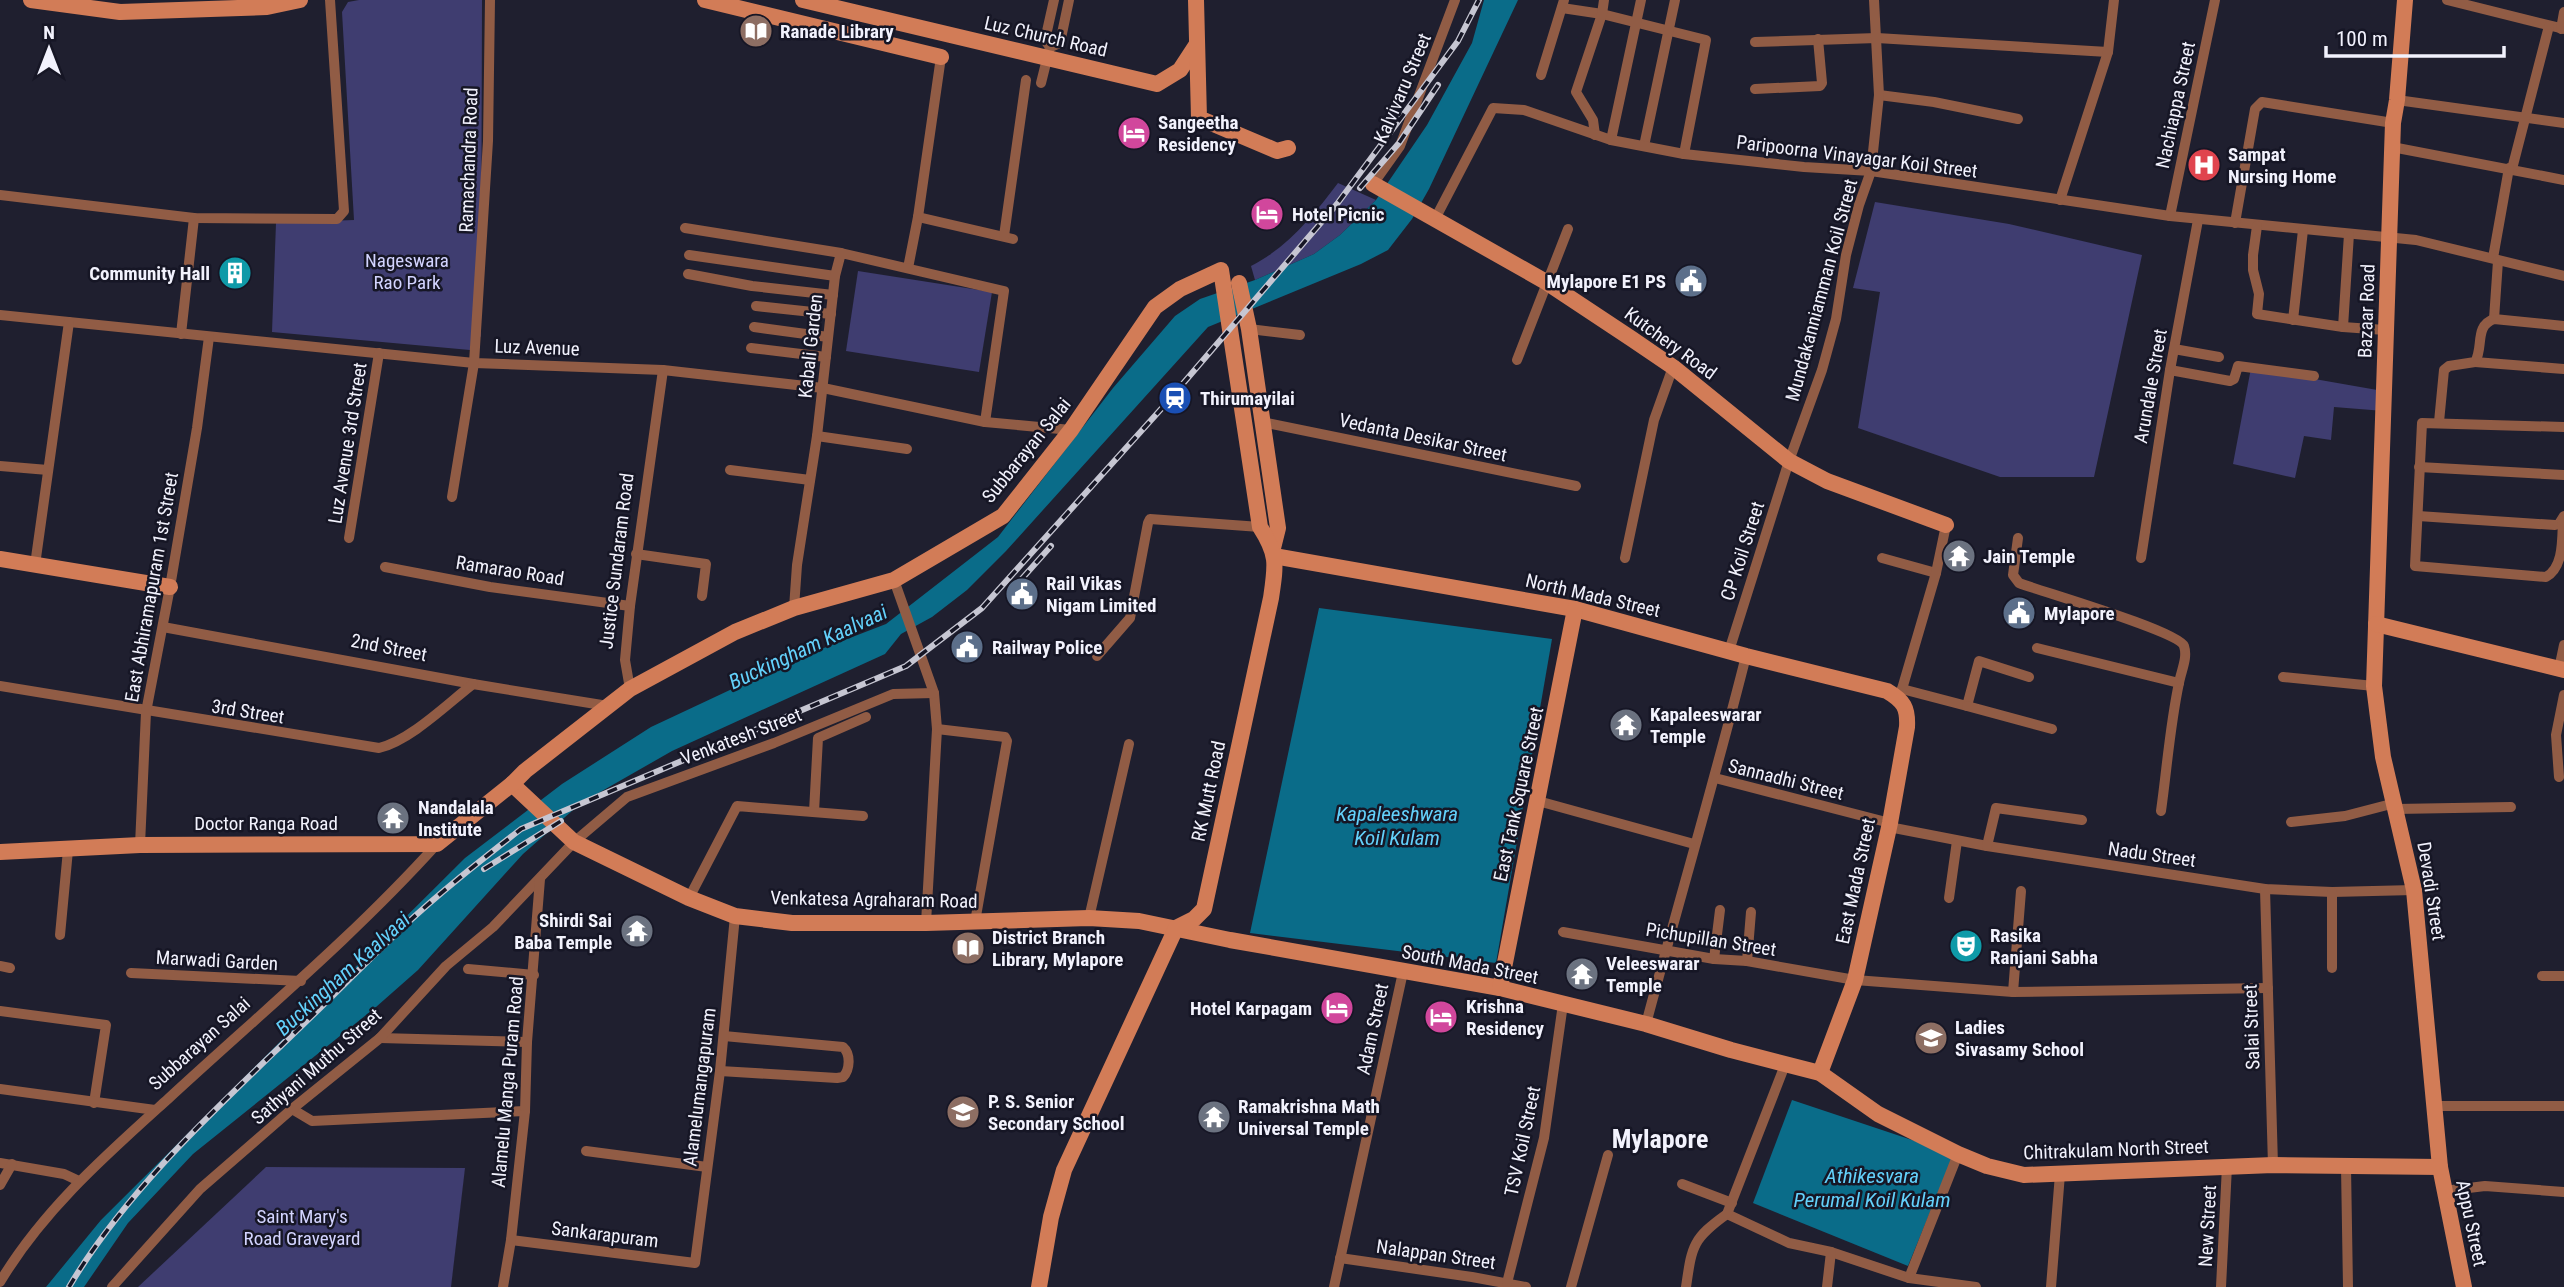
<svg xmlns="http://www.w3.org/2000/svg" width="2564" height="1287" viewBox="0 0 2564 1287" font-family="'Roboto Condensed',sans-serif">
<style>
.green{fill:#3f3d70}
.water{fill:#0a6c89}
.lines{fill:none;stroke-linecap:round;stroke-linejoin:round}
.street{stroke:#915c45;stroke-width:10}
.secondary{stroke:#d27c57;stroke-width:16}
.rail-casing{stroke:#c6c6d2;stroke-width:6}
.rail{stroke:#161625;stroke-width:3.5;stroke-dasharray:10;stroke-linecap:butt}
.labels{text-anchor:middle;stroke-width:5;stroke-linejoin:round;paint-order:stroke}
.poi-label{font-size:19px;font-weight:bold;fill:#f2f2fd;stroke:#161625;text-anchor:start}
.street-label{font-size:19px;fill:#f2f2fd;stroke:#161625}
.park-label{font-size:19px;fill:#d3d4ff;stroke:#161625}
.water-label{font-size:21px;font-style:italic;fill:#63d1fb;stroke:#161625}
.district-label{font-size:26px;font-weight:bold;fill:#f2f2fd;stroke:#161625}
</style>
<rect width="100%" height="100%" fill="#1f1f2f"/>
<g class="green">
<path d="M359,0H482L481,336L470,350L272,332L276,223L354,220L342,12L348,2Z"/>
<path d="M1338,183L1376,200L1340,235L1314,254L1255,280L1251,266C1288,247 1313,216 1338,183Z"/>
<path d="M1875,202L2009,224L2142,255L2094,477H2000L1858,428L1880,292L1853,288Z"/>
<path d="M858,271L992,292L979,372L846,351Z"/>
<path d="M2251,368L2383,391L2384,411L2334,407L2331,440L2304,436L2295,478L2233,464Z"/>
<path d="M266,1167L465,1168L451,1287H138Z"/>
</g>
<g class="water">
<path d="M1484,0H1518L1429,189L1412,219L1388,250L1361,264L1208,327L1006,551L967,590L932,617L901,634L885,654L672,751L581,803L523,854L418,970L376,1007L193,1154L128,1223L84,1287H46L101,1220L465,858L562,784L651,727L798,658L886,624L998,537L1113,388L1175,316L1200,299L1255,280L1314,254L1340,235L1376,200L1427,125L1472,43Z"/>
<path d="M1319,608L1552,639L1496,963L1250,933Z"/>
<path d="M1792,1100L1954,1154L1908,1266L1753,1203Z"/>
</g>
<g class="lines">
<g class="street">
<path d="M2447,0L2564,29"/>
<path d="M1562,8L1602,14L1706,40L1684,154"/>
<path d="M2561,29L2564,12"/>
<path d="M1755,42L1877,38L2108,52"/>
<path d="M1050,47L1060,43L1069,0"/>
<path d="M1541,75L1564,0"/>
<path d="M1041,83L1050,47L1045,40L1054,0"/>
<path d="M1755,89L1820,86L1822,83L1818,39"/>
<path d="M1879,95L1934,102L2018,119"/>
<path d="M2397,100L2564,123"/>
<path d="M1595,135L1593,120L1576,92L1602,14L1604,0"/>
<path d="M1611,140L1641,0"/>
<path d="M1644,146L1675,0"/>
<path d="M2392,147L2564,180"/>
<path d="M2512,169L2549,26"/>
<path d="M1373,184L1400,146L1455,0"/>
<path d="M0,195L194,218L337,219L344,211L330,0"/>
<path d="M2060,200L2108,52L2114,0"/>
<path d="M2170,216L2215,0"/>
<path d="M918,217L1013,239"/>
<path d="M1435,219L1493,108L1524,110L1611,140L1684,154L1804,167L1871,171L2170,216L2416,240L2564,276"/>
<path d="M2235,223L2255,109L2262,102L2393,123"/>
<path d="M2257,226L2253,255V270L2259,294L2257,314L2343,327L2385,330"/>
<path d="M685,228L841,253"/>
<path d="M1004,236L1026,80"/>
<path d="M689,255L835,276"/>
<path d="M2493,258L2509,168"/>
<path d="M908,268L918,217L941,57"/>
<path d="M688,274L752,286L833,295"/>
<path d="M756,306L831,314"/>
<path d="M0,315L474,363L663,370L823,388L985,422L1071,430"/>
<path d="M2494,319L2498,261"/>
<path d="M2293,320L2303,230"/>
<path d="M754,327L828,337"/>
<path d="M2343,327L2349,234"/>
<path d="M1249,329L1300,335"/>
<path d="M181,334L194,218"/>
<path d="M751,348L826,357"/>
<path d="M2174,349L2219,357"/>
<path d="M1517,360L1568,229"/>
<path d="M2475,362L2564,369"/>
<path d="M2170,370L2230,381L2234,379L2238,366L2314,376"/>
<path d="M1262,422L1576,486"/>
<path d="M2439,422L2444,370L2449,366L2475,362C2484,347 2474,326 2494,319L2564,326"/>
<path d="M817,436L907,449"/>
<path d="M0,466L48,470"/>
<path d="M2419,467L2564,475"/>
<path d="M730,470L810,480"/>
<path d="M452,497L474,363L488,141L490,0"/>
<path d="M2418,516L2555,525L2559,524L2564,516"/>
<path d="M2563,519C2562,539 2564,567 2546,577L2415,566L2422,423L2564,427"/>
<path d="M349,538L379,353"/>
<path d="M2018,538L2013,575L2019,583C2043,592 2178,631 2184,646C2188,658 2181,671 2179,683C2170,725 2167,768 2161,811"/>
<path d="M636,554L706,564L702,596"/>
<path d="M1625,558L1654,420L1673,367"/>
<path d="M1882,558L1936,573"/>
<path d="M2141,558L2170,370L2198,220"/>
<path d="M35,565L69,322"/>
<path d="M385,567L490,587L630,606"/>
<path d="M894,580L934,693L937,729L926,923"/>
<path d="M794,608L797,565L817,436L835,276L841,253L1004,291L985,422"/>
<path d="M163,627L473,684L608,706"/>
<path d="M2037,648L2179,683"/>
<path d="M1729,651L1789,461L1822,370L1836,319L1846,255L1859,205L1871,171L1879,95L1874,0"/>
<path d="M1097,656L1130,618L1148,523L1150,519L1260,527"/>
<path d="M2559,669L2564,645"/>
<path d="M2283,677L2374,686"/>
<path d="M0,686L379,748C411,740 447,704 473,684"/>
<path d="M630,689L625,660L630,606L663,370"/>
<path d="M1902,689L1967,706L1979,661L2029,677"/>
<path d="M1897,697L1902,689L1936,573L1946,525"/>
<path d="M1967,706L2052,729"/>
<path d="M937,729L1005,737L1007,741L975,922"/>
<path d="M2559,777L2556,735L2564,695"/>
<path d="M1715,778L1890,823"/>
<path d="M1538,801L1694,844"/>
<path d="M2396,809L2511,807"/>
<path d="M814,812L818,738L866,717"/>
<path d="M2291,822L2345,816L2395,803"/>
<path d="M1889,827L1987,846L2265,889L2332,892L2414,890"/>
<path d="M140,845L146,712L170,587L197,428L209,337"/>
<path d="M1987,846L1996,808L2082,820"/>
<path d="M2265,889L2273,1165"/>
<path d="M2332,892V968"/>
<path d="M689,898L737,806L863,816"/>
<path d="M1949,898L1957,841"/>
<path d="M1089,918L1129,744"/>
<path d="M1563,932L1714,959L1747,961L1855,980L2013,992L2268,988"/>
<path d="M60,935L68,850"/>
<path d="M1714,959L1720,910"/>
<path d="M1747,961L1751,912"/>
<path d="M0,966L10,968"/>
<path d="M468,969L534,975"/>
<path d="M131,973L301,981"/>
<path d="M2542,976H2564"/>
<path d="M2013,992L2021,891"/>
<path d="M0,1011L106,1025L94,1103"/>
<path d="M1646,1024C1679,901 1715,779 1746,656"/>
<path d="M380,1038L527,1042"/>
<path d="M720,1071L837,1078L843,1077C850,1070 851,1054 843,1047L724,1036"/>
<path d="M0,1089L155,1110"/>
<path d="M2433,1106H2564"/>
<path d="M292,1109L312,1121L525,1111"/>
<path d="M586,1151L707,1167"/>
<path d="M0,1163L64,1174L79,1181"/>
<path d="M2346,1167L2348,1287"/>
<path d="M1682,1184L1732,1203"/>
<path d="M0,1185L12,1164"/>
<path d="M2444,1191L2485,1186L2564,1192"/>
<path d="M1727,1214L1789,1243L1831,1252L1909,1278L1976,1287"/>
<path d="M511,1240L695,1263L720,1071L735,916"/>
<path d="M1340,1258L1472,1277L1526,1287"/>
<path d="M1909,1278L1958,1154"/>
<path d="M0,1282C43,1210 106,1155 168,1099C259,1015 354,936 437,844"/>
<path d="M1507,1283L1544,1138L1563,1004"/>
<path d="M112,1287L200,1189L292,1109L380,1038L446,966L493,927L574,842L627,797L774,743L893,694L934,693"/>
<path d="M503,1287L511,1240L525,1111L527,1042L540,879"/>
<path d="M1334,1287L1403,972"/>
<path d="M1571,1287L1608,1155"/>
<path d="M1686,1287C1692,1246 1692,1239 1727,1214L1785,1065"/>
<path d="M1827,1287L1831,1252"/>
<path d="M2051,1287L2060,1174"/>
<path d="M2221,1287L2227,1166"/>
</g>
<g class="secondary">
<path d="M31,0L120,12L267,7L300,0"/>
<path d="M705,0L941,57"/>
<path d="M803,0L1157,84L1180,70L1197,44"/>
<path d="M1196,0L1199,118L1277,151L1288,148"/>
<path d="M2405,0L2397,100L2393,123L2374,686L2383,757L2414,890L2440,1167L2464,1287"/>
<path d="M1373,184L1546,282L1632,339L1673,367L1789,461L1827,481L1946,525"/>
<path d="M1239,283L1249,329L1278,528L1273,548"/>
<path d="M1274,556L1575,609L1746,656L1887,691C1904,701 1908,708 1907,727L1890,823L1855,980L1820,1073"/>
<path d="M0,559L170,587"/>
<path d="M2376,624L2564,670"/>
<path d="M512,784L574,842L689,898L735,916L792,923H926L1089,918L1139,921L1230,940L1500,988L1646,1024L1731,1050L1820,1073L1878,1114L1958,1154L1987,1166L2024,1175L2273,1165L2440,1167"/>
<path d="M0,852L140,845L437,844L512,784L525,771L630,689L735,632L794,608L894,580L1003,516L1071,430L1155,307L1180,289L1221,270L1260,527C1278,555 1276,564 1271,598L1204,909L1194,919L1176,928L1064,1170L1051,1217L1039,1287"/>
<path d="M1500,988L1575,609"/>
</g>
<defs>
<g id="rail">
<path d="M1360,188L1399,143L1438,85"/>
<path d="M1009,593L1051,546"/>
<path d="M484,869L561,821"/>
<path d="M69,1287C124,1194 210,1114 287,1040C326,1003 363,965 402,928C439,893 480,861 521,829L906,666L982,608L1162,408L1337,204L1458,41L1479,0"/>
</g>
</defs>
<use href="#rail" class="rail-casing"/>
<use href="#rail" class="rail"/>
</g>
<defs>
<symbol id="library-disc" viewBox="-11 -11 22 22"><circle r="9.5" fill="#8d6e63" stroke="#161625"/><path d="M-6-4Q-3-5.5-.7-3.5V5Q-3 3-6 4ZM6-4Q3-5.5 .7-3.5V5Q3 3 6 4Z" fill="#fff"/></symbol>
<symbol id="hotel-disc" viewBox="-11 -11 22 22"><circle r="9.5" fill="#d1479c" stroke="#161625"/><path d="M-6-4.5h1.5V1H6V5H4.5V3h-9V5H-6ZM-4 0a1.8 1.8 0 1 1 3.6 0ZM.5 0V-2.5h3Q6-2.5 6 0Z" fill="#fff"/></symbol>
<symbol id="hospital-disc" viewBox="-11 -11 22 22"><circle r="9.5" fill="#e0444e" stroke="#161625"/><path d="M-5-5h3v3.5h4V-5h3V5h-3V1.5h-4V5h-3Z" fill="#fff"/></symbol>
<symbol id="building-disc" viewBox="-11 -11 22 22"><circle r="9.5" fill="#0f9aa8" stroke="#161625"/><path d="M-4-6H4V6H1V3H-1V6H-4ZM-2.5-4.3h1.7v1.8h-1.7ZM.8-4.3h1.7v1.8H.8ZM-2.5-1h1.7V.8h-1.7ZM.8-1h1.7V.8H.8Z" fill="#fff"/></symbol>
<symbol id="civic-disc" viewBox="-11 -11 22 22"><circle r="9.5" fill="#5c6f8a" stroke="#161625"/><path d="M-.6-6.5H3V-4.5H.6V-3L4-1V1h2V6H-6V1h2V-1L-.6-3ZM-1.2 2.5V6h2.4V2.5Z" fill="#fff"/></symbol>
<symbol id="station-disc" viewBox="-11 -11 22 22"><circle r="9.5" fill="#1a4fb4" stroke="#161625"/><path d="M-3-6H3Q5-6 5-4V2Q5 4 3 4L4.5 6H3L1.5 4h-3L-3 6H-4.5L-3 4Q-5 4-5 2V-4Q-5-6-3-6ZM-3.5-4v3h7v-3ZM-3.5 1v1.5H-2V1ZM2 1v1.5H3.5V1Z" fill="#fff"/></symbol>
<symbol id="temple-disc" viewBox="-11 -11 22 22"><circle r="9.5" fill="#6b7280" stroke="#161625"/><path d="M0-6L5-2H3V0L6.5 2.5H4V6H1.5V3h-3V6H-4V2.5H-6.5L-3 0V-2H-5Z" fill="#fff"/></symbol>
<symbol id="theatre-disc" viewBox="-11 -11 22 22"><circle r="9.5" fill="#0f9aa8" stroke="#161625"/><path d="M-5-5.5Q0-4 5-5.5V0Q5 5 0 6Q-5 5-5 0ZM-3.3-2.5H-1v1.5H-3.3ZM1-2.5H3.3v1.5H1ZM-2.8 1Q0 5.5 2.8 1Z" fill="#fff"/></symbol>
<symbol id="school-disc" viewBox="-11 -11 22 22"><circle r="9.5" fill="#8d6e63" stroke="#161625"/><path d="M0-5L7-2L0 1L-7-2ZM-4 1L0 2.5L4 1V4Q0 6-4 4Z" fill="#fff"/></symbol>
</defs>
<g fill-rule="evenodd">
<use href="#library-disc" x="737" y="12" width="38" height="38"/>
<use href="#hotel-disc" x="1115" y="114" width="38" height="38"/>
<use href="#hospital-disc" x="2185" y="146" width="38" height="38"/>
<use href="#hotel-disc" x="1248" y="195" width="38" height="38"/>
<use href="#building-disc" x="216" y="254" width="38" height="38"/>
<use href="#civic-disc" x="1672" y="262" width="38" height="38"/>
<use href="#station-disc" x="1156" y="379" width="38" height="38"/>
<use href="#temple-disc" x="1940" y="537" width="38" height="38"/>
<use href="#civic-disc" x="1003" y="575" width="38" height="38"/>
<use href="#civic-disc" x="2000" y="594" width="38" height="38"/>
<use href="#civic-disc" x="948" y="628" width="38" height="38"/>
<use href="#temple-disc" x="1607" y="706" width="38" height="38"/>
<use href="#temple-disc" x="374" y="799" width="38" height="38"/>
<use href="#temple-disc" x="618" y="912" width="38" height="38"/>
<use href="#theatre-disc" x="1947" y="927" width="38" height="38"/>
<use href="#library-disc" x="949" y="929" width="38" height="38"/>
<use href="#temple-disc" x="1563" y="955" width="38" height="38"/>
<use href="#hotel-disc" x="1318" y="989" width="38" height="38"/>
<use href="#hotel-disc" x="1422" y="998" width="38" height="38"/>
<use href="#school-disc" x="1912" y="1019" width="38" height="38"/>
<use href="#school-disc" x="944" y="1093" width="38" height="38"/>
<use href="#temple-disc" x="1195" y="1098" width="38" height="38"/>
</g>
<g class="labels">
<g class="poi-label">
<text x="780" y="38">Ranade Library</text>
<text x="1158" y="129">Sangeetha<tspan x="1158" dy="22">Residency</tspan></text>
<text x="2228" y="161">Sampat<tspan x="2228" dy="22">Nursing Home</tspan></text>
<text x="1292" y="221">Hotel Picnic</text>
<text x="210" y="280" text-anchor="end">Community Hall</text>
<text x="1666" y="288" text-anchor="end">Mylapore E1 PS</text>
<text x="1200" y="405">Thirumayilai</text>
<text x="1983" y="563">Jain Temple</text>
<text x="1046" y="590">Rail Vikas<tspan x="1046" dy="22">Nigam Limited</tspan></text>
<text x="2044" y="620">Mylapore</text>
<text x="992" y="654">Railway Police</text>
<text x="1650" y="721">Kapaleeswarar<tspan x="1650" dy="22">Temple</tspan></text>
<text x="418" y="814">Nandalala<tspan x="418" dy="22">Institute</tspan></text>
<text x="612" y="927" text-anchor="end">Shirdi Sai<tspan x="612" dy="22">Baba Temple</tspan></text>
<text x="1990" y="942">Rasika<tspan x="1990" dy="22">Ranjani Sabha</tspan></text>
<text x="992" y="944">District Branch<tspan x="992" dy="22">Library, Mylapore</tspan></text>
<text x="1606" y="970">Veleeswarar<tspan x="1606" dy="22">Temple</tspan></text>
<text x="1466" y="1013">Krishna<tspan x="1466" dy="22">Residency</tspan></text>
<text x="1312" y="1015" text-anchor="end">Hotel Karpagam</text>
<text x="1955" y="1034">Ladies<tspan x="1955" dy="22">Sivasamy School</tspan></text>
<text x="988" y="1108">P. S. Senior<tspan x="988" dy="22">Secondary School</tspan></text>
<text x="1238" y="1113">Ramakrishna Math<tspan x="1238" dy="22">Universal Temple</tspan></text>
</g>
<g class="street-label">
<text transform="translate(1046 36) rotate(13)" y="7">Luz Church Road</text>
<text transform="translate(1402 88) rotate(-67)" y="7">Kalvivaru Street</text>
<text transform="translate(2175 105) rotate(-78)" y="7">Nachiappa Street</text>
<text transform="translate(1857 156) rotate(7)" y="7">Paripoorna Vinayagar Koil Street</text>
<text transform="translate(468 160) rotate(-88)" y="7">Ramachandra Road</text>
<text transform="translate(1821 290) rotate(-75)" y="7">Mundakanniamman Koil Street</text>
<text transform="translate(2366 311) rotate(-88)" y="7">Bazaar Road</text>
<text transform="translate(1671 343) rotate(36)" y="7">Kutchery Road</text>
<text transform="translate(810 346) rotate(-84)" y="7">Kabali Garden</text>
<text transform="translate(537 347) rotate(2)" y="7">Luz Avenue</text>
<text transform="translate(2150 386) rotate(-80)" y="7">Arundale Street</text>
<text transform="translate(1423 437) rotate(12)" y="7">Vedanta Desikar Street</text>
<text transform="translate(347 443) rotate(-81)" y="7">Luz Avenue 3rd Street</text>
<text transform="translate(1026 450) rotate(-51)" y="7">Subbarayan Salai</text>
<text transform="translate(1742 551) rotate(-72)" y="7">CP Koil Street</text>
<text transform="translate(616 561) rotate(-83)" y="7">Justice Sundaram Road</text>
<text transform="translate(510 570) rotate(9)" y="7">Ramarao Road</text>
<text transform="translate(151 587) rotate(-80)" y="7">East Abhiramapuram 1st Street</text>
<text transform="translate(1593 595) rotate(13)" y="7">North Mada Street</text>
<text transform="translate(389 647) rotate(11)" y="7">2nd Street</text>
<text transform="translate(248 711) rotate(9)" y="7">3rd Street</text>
<text transform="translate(741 736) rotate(-21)" y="7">Venkatesh Street</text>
<text transform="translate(1786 779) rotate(14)" y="7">Sannadhi Street</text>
<text transform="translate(1208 791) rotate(-78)" y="7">RK Mutt Road</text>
<text transform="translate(1518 794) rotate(-78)" y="7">East Tank Square Street</text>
<text x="266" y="830">Doctor Ranga Road</text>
<text transform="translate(2152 854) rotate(8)" y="7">Nadu Street</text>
<text transform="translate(1855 881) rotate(-78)" y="7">East Mada Street</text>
<text transform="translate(2432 891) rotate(81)" y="7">Devadi Street</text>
<text transform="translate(874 899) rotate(1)" y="7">Venkatesa Agraharam Road</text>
<text transform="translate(1711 939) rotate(9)" y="7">Pichupillan Street</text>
<text transform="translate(217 960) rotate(3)" y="7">Marwadi Garden</text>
<text transform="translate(1470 964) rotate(11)" y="7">South Mada Street</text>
<text transform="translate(2251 1027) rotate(-92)" y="7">Salai Street</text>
<text transform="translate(1372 1029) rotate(-78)" y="7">Adam Street</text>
<text transform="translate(199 1043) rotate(-42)" y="7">Subbarayan Salai</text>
<text transform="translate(316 1066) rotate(-41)" y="7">Sathyani Muthu Street</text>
<text transform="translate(507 1082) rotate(-85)" y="7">Alamelu Manga Puram Road</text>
<text transform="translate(699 1087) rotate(-83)" y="7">Alamelumangapuram</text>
<text transform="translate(1522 1141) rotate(-78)" y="7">TSV Koil Street</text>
<text transform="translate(2116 1149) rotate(-2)" y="7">Chitrakulam North Street</text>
<text transform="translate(2472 1223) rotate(78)" y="7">Appu Street</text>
<text transform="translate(2207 1226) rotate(-87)" y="7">New Street</text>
<text transform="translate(605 1234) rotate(7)" y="7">Sankarapuram</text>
<text transform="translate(1436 1254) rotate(8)" y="7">Nalappan Street</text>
</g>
<g class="park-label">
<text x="407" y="267">Nageswara<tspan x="407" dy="22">Rao Park</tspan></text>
<text x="302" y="1223">Saint Mary's<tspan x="302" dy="22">Road Graveyard</tspan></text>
</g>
<g class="water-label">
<text transform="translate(808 647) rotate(-25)" y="7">Buckingham Kaalvaai</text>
<text x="1397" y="821">Kapaleeshwara<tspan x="1397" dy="24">Koil Kulam</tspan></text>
<text transform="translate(343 974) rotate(-42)" y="7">Buckingham Kaalvaai</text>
<text x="1872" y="1183">Athikesvara<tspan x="1872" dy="24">Perumal Koil Kulam</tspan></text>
</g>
<g class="district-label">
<text x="1660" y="1148">Mylapore</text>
</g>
</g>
<g transform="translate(49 49)" stroke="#161625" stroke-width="5" paint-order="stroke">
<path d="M0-5L12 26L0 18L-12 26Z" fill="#f2f2fd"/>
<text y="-10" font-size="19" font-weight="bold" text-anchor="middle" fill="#f2f2fd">N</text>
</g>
<path d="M2326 46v10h178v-10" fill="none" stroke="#f2f2fd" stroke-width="3.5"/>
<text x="2336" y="46" font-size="21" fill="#f2f2fd" stroke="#161625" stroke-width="5" paint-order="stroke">100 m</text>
</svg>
